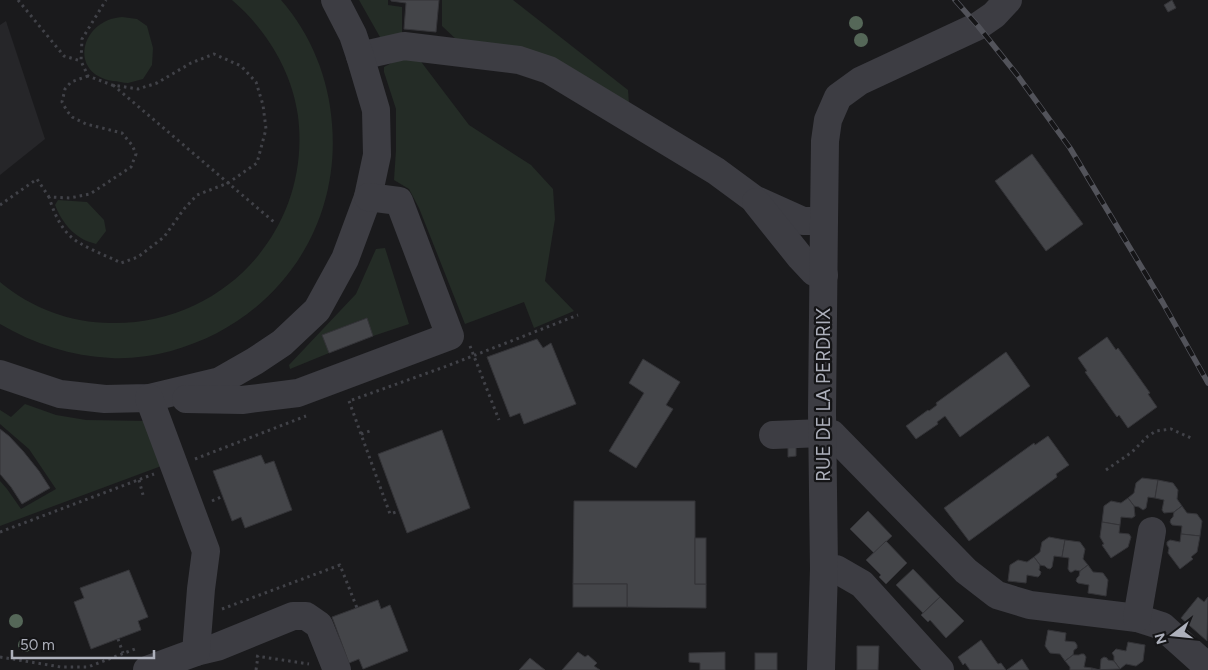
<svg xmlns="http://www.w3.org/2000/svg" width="1208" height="670" viewBox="0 0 1208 670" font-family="Figtree,sans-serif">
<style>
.built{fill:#262629}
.green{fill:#242c26}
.building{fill:#444549;stroke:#343438}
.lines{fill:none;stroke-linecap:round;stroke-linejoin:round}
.path{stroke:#414248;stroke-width:3;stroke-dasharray:2.5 4;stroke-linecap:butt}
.minor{stroke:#3d3d43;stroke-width:28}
.rail-casing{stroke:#52535a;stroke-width:5.5}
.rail{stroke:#151517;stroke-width:4;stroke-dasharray:11;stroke-linecap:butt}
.tree{fill:#556758}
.labels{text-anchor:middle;stroke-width:4.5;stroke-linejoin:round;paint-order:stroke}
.street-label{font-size:19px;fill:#adb0bb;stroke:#151517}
</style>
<rect width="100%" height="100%" fill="#1a1a1c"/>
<path class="built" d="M6,21L45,139L0,175V25Z"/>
<g class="green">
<path d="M232,0H281C311,34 329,79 332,124C341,230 274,323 171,351C152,356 131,359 111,358C71,356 34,344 0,324V282C31,308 71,323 111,323C224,325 312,229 298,116C292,71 266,29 232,0Z"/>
<path d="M359,0H388V5L402,7V37H380Z"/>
<path d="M442,0H513L628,90L629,104L459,42L442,26Z"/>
<path d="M122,17L137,19L147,26L153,48L152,65L143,79C138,80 133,82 128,83C123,83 118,81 113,81C68,74 80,20 122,17Z"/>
<path d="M401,58L419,59L469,125L531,165L553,189L555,219L545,281L574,311L534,328L524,302L465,324L419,208L409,189L394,180L396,150V109L384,72V67Z"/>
<path d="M58,200L87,202L104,220L106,231L96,244C91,242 85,241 81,238C69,231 60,218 55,205Z"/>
<path d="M385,248L409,324L373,336L366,318L322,335L329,353L290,369L289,365L356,294L376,249Z"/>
<path d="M25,404L56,415L86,420L148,421L164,465L0,526V481L7,489L21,509L56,489L29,449L0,424V410L11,417Z"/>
</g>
<g class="building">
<path d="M391,0H439L436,32L404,29L406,3L391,1Z"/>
<path d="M1172,0L1176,8L1168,12L1164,5Z"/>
<path d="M1032,154L1083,224L1046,251L995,181Z"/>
<path d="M367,318L373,336L329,353L322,335Z"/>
<path d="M1107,337L1116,350L1118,348L1150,393L1148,394L1157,407L1128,428L1119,415L1117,417L1085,372L1087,371L1078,358Z"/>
<path d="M537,339L543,348L551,343L576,404L524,424L520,413L510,417L487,357Z"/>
<path d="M1006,352L1030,386L960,437L945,416L937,422L938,424L916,439L906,426L928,410L929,411L937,405L936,403Z"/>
<path d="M643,359L680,382L666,405L673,409L636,468L609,451L644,393L629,383Z"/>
<path d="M0,429L9,436L23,451L39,471L50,488L22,504L11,487L0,474Z"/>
<path d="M442,430L470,508L407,533L378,454Z"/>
<path d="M1048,436L1069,465L1056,474L1057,477L969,541L944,508L1034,443L1035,445Z"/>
<path d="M788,447H796V456L788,457Z"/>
<path d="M261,455L265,464L274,461L292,510L245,528L241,517L232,521L213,471Z"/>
<path d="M1142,478L1158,480L1155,498L1148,497L1146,508L1143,510L1139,507L1134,506L1128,498L1134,493L1136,483Z"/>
<path d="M1158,480L1173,483L1178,490L1177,499L1182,506L1174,512L1164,513L1162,510L1164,500L1155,498Z"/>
<path d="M1128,498L1134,506L1135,516L1132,518L1121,517L1120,525L1102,522L1104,506L1111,501L1121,503Z"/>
<path d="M574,501H695V584H706V608L627,607V584H573Z"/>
<path d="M1182,506L1187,513L1197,514L1202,521L1200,536L1181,534L1182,526L1172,525L1170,522L1171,519L1173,517L1174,512Z"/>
<path d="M868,511L892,536L874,553L850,529Z"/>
<path d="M1102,522L1120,525L1119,533L1129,534L1131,537L1128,547L1111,558L1102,545L1104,544L1100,537Z"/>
<path d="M1181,534L1200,536L1197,552L1191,557L1193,559L1180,569L1168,553L1169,548L1167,545V542L1170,540L1180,542Z"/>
<path d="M1049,537L1065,540L1062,557L1054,556L1052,567L1050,569L1047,568L1045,566L1040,565L1034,557L1040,552L1042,542Z"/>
<rect x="695" y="538" width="11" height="46"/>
<path d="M1065,540L1080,542L1085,549L1083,559L1088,565L1080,571L1075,570L1072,572H1070L1068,569L1069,558L1062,557Z"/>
<path d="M886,541L907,563L886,584L879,577L881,575L866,560Z"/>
<path d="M1034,557L1040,565L1039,570L1041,572L1040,575L1038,577L1027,575L1026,583L1008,581L1010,565L1018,560L1027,562Z"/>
<path d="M1088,565L1093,572L1103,573L1108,580L1106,596L1088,593L1089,585L1078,583L1076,581L1077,578L1079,576L1080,571Z"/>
<path d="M913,569L940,597L923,613L896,585Z"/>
<path d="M129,570L148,617L138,621L141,630L91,649L74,602L84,598L80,588Z"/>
<rect x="573" y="584" width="54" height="23"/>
<path d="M940,597L964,621L946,638L930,620L928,622L921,615Z"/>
<path d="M1198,597L1204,602L1208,597L1207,641L1181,618Z"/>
<path d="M378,600L381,609L390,605L408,651L363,669L359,659L349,663L332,617Z"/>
<path d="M1048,630L1066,633L1065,641L1075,642L1077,645V648L1074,650L1073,655L1065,661L1060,654L1050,653L1045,646Z"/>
<path d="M981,640L998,664L1001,663L1006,670H970L965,663L963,665L958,657Z"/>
<path d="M1128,642L1145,645L1143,661L1136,666L1126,664L1120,669L1114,661V656L1112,653L1116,649L1126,651Z"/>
<path d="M857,646H879L878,670H857Z"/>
<path d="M578,652L585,657L588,655L597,663L594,666L600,670H562Z"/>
<path d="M725,652V670H700V663L689,662V653Z"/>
<rect x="755" y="653" width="22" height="17"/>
<path d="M1081,654H1084L1086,657L1084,667L1092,668V670H1070V667L1065,661L1073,655H1079Z"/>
<path d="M1104,657L1107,658L1108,660L1114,661L1120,669L1092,670V668L1100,670L1101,659Z"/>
<path d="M530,658L545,670H519Z"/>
<path d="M1022,659L1029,670H1007Z"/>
</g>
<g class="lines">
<g class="path">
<path d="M18,0L64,56L81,61"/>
<path d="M88,76L71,82L65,89L62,102L67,111L72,117L86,124L122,133L132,145L136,154L131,167L90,194L70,198L49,197C53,210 59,225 69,235C81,247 106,255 121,263L138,257L164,237L184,209L197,195L228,183L257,163L266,129L263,105L256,82L241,66L214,54L191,63L157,83L138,89L112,85L88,76L81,61L82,39L106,0"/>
<path d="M113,85L274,222"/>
<path d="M0,205L37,179L49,197"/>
<path d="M470,346L499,420"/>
<path d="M352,400L447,366L578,315"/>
<path d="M349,401L390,514L399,511"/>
<path d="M361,434L373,430"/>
<path d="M195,459L306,416"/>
<path d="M1106,470L1132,452L1148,436L1156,431L1171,429L1191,438"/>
<path d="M139,480L143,495"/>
<path d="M212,501L223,496"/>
<path d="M0,532L154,474"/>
<path d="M222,609L340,565L357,608"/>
<path d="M118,639L123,653"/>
<path d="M256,656L309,664"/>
<path d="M0,657L61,667H88L135,649"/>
<path d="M256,670L258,656"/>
</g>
<g class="minor">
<path d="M360,56L404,46L519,60L549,70L716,171L754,199L803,221H824"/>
<path d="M756,202L800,257L814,272L824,275"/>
<path d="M0,374L60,394L105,399L149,398L220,381L255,361L282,343L317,310L345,259L368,197L377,155L376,110L360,56L353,35L335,0"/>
<path d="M186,399L242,400L298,393L450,336L399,201L368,197"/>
<path d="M773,435L822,433L832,434L966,571L997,595L1030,605L1137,618L1162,626L1201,661L1208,669"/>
<path d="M824,569H836L862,584L940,670"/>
<path d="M1137,618L1152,531"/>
<path d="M196,652L217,647L293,616H306L319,625L337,670"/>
<path d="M147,670L196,652L201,589L206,551L149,398"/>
<path d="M821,670L824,569L822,412L824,221L825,141L828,120L838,97L860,81L978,26L994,15L1008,0"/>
</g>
<defs>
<path id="rail" d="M955,0L978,26L1018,76L1070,148L1163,303L1208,383"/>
</defs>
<use href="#rail" class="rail-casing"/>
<use href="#rail" class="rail"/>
</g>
<g class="tree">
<circle cx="856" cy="23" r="7"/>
<circle cx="861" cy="40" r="7"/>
<circle cx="16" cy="621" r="7"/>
<circle cx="25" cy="645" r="7"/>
</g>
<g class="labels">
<g class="street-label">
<text transform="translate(823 395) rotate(-90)" y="7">RUE DE LA PERDRIX</text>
</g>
</g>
<g transform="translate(1173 635) rotate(254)" stroke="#151517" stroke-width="4" paint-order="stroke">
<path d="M0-4L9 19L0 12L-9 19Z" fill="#adb0bb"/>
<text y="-8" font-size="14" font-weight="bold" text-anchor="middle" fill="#adb0bb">N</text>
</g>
<path d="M12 650v8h142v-8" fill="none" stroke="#adb0bb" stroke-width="2.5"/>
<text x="20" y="650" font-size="15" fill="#adb0bb" stroke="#151517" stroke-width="4" paint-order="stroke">50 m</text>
</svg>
